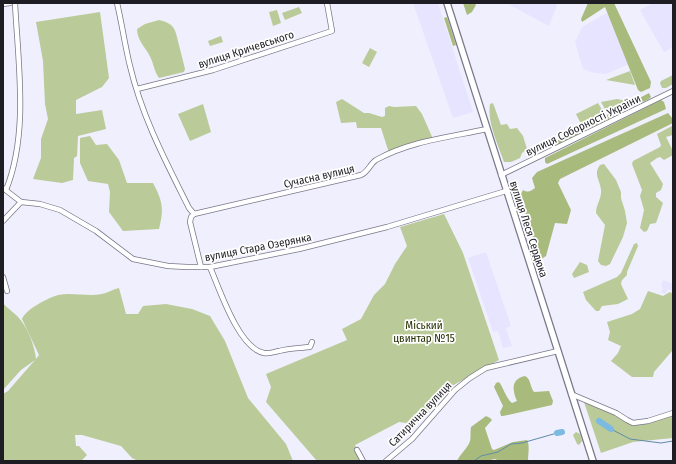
<svg xmlns="http://www.w3.org/2000/svg" width="676" height="464" viewBox="0 0 676 464" font-family="'Fira Sans Condensed',sans-serif">
<style>
.built{fill:#e7e4ff}
.green{fill:#baca98}
.forest{fill:#a8bb7d}
.lines{fill:none;stroke-linecap:round;stroke-linejoin:round}
.stream{stroke:#5f8ba8;stroke-width:1}
.river{stroke:#7bbae1;stroke-width:6}
.minor-casing{stroke:#797788;stroke-width:6}
.major-casing{stroke:#797788;stroke-width:8}
.minor{stroke:#fff;stroke-width:4.5}
.major{stroke:#fff;stroke-width:5.5}
.labels{text-anchor:middle;stroke-width:3.5;stroke-linejoin:round;paint-order:stroke}
.street-label{font-size:11px;fill:#1e1d24;stroke:#fefefe}
.park-label{font-size:11px;fill:#242f00;stroke:#fefefe}
</style>
<rect width="100%" height="100%" fill="#f0effe"/>
<g class="built">
<path d="M413,3H438L473,112L453,118Z"/>
<path d="M506,3H558L549,26Z"/>
<path d="M653,3H673V47L664,52L640,10Z"/>
<path d="M607,13L629,64L606,74L594,73L583,69L575,42L582,27Z"/>
<path d="M486,252L511,326L506,328L512,346L503,348L498,331L493,332L468,258Z"/>
<path d="M663,280L673,284V291L668,289L665,294L661,292L663,288L661,286Z"/>
</g>
<g class="green">
<path d="M299,7L302,13L285,20L282,13Z"/>
<path d="M277,10L281,23L273,26L269,12Z"/>
<path d="M100,12L109,78L102,87L76,100V114L102,110L106,129L78,136L77,156L74,158L73,180L62,183L33,179L41,158V139L48,119L45,104L43,61L36,22Z"/>
<path d="M159,20C176,24 175,30 179,45C181,53 183,61 185,69L184,72L159,78C155,72 154,67 152,61C148,49 137,42 137,29L145,24Z"/>
<path d="M221,36L223,42L210,46L208,41Z"/>
<path d="M370,48L377,52L369,67L362,63Z"/>
<path d="M630,71L635,85L606,80Z"/>
<path d="M673,75V84L666,88H662L660,83L661,81Z"/>
<path d="M342,99L364,113H369L382,117L385,116V108L389,106L394,107L416,106L422,114L433,139L389,153L381,128H357L356,122L341,123L336,102Z"/>
<path d="M617,99L626,101L606,111L601,102Z"/>
<path d="M493,103L501,125L507,124L510,129L517,128L523,136L527,149L522,153L520,158L511,162H504C498,144 487,123 490,104Z"/>
<path d="M598,103L604,113L581,124L576,114Z"/>
<path d="M203,104L211,132L190,141L178,114Z"/>
<path d="M672,126L673,128V135L666,137L673,151V155L664,160L660,157L657,158L650,163L663,184L661,190L656,193V197L663,203L656,223L650,224L647,231L644,232L640,228L644,210L640,196L642,190L632,164L633,161L660,147L661,145L657,134Z"/>
<path d="M90,136L96,145L107,144L119,160L127,183H153C163,202 164,209 159,229L123,231L109,212L110,192L108,184L88,181L80,163V138Z"/>
<path d="M604,164L616,180L621,192V198L625,211L627,223L623,237L610,264L606,266L601,265L598,261L605,225L596,213C596,205 602,198 601,190C600,180 593,174 600,165Z"/>
<path d="M444,214L463,253L499,360L450,387L423,419L415,424L399,422L355,445L363,461H317L266,402L271,387L266,374L347,340L342,329L361,319L374,295L385,284L395,264L407,246L400,227Z"/>
<path d="M637,243L638,246L627,272V275L622,280L621,284L628,299L618,304L602,306L599,311H596L586,300L583,292L617,277L621,273L634,244Z"/>
<path d="M580,262L587,265L589,272L574,278L572,274Z"/>
<path d="M119,288L126,314H138L143,306L166,304L192,309L210,316L225,341L248,398L286,444L293,461H138L132,458L121,446L82,435H75L76,446H79L87,455L81,461H3V394L8,391L35,360L21,370L3,390V303C8,309 15,313 19,318C28,328 35,347 36,359L39,355L22,319C26,309 48,298 58,295C72,292 88,297 102,294C108,293 113,289 119,288Z"/>
<path d="M648,291L663,296L670,292L673,294V352L672,351L654,372L653,377H632L611,361L618,353L621,346L608,340L610,332L607,322L632,314L640,309Z"/>
<path d="M583,399L633,423L673,413V438L633,442L601,453Z"/>
<path d="M576,432L580,434L582,441L579,445L577,444L573,435Z"/>
</g>
<g class="forest">
<path d="M463,3H474L476,5L472,12L467,15Z"/>
<path d="M588,3H614L651,82L650,88L641,92L638,90L605,7L582,22L581,19Z"/>
<path d="M447,17L456,45L453,46L444,18Z"/>
<path d="M649,93L651,97L649,99L613,116H612L611,113Z"/>
<path d="M661,100L664,102L666,109L547,164L545,162V158Z"/>
<path d="M668,113L673,119V123L560,179L558,183L571,210L567,224L555,223L546,256L540,260L520,196L523,190C528,193 531,191 535,188L532,178L537,172Z"/>
<path d="M609,114L610,118L584,131L583,128Z"/>
<path d="M578,130L580,134L556,146L554,142Z"/>
<path d="M525,376C531,379 530,387 534,392L549,391L553,401L552,405L503,416H501L500,412L503,406L494,387L496,383L499,382C504,389 506,398 512,403L517,401C512,390 511,379 525,376Z"/>
<path d="M486,416L490,418L492,420L485,428L492,449L494,450L513,442L527,440C530,445 528,454 528,461H499L495,459L486,461H457C460,454 468,448 470,441C471,437 470,432 471,427Z"/>
</g>
<g class="lines">
<g class="stream">
<path d="M611,429L630,439L661,443L673,441"/>
<path d="M474,461L481,456L498,452L511,444L522,443L557,433"/>
</g>
<g class="river">
<path d="M599,421L611,429"/>
<path d="M557,433L562,432"/>
</g>
<defs>
<g id="minor">
<path d="M117,3C122,24 125,46 130,66C142,117 166,162 189,208L194,214"/>
<path d="M3,4L10,3"/>
<path d="M137,89L213,70L332,31L327,3"/>
<path d="M501,175L673,91"/>
<path d="M3,188L21,202L40,204L60,210L96,231L133,259L168,266L187,267H210L299,249L387,227L506,191"/>
<path d="M6,190C29,133 18,63 15,3"/>
<path d="M194,214L361,175C368,172 370,164 376,160C410,141 450,137 487,129"/>
<path d="M194,214L191,217L190,222L201,267"/>
<path d="M3,221L21,202"/>
<path d="M210,267C219,288 239,349 264,353C269,354 274,352 279,351C289,348 300,348 310,347L312,342"/>
<path d="M3,277L7,291"/>
<path d="M571,394L616,413L627,420L633,423L648,421L673,413"/>
<path d="M357,450L363,461"/>
<path d="M386,461L412,439L455,390L470,378L486,368L558,351"/>
</g>
<path id="major" d="M447,3L593,461"/>
</defs>
<use href="#minor" class="minor-casing"/>
<use href="#major" class="major-casing"/>
<use href="#minor" class="minor"/>
<use href="#major" class="major"/>
</g>
<g class="labels">
<g class="street-label">
<text transform="translate(246 49) rotate(-18)" y="4">вулиця Кричевського</text>
<text transform="translate(583 125) rotate(-26)" y="4">вулиця Соборності України</text>
<text transform="translate(319 176) rotate(-13)" y="4">Сучасна вулиця</text>
<text transform="translate(529 229) rotate(72)" y="4">вулиця Леся Сердюка</text>
<text transform="translate(258 247) rotate(-11)" y="4">вулиця Стара Озерянка</text>
<text transform="translate(420 414) rotate(-46)" y="4">Сатирична вулиця</text>
</g>
<g class="park-label">
<text x="424" y="329">Міський<tspan x="424" dy="13">цвинтар №15</tspan></text>
</g>
</g>
<rect width="676" height="464" fill="none" stroke="#1e1d24" stroke-width="8"/>
</svg>
